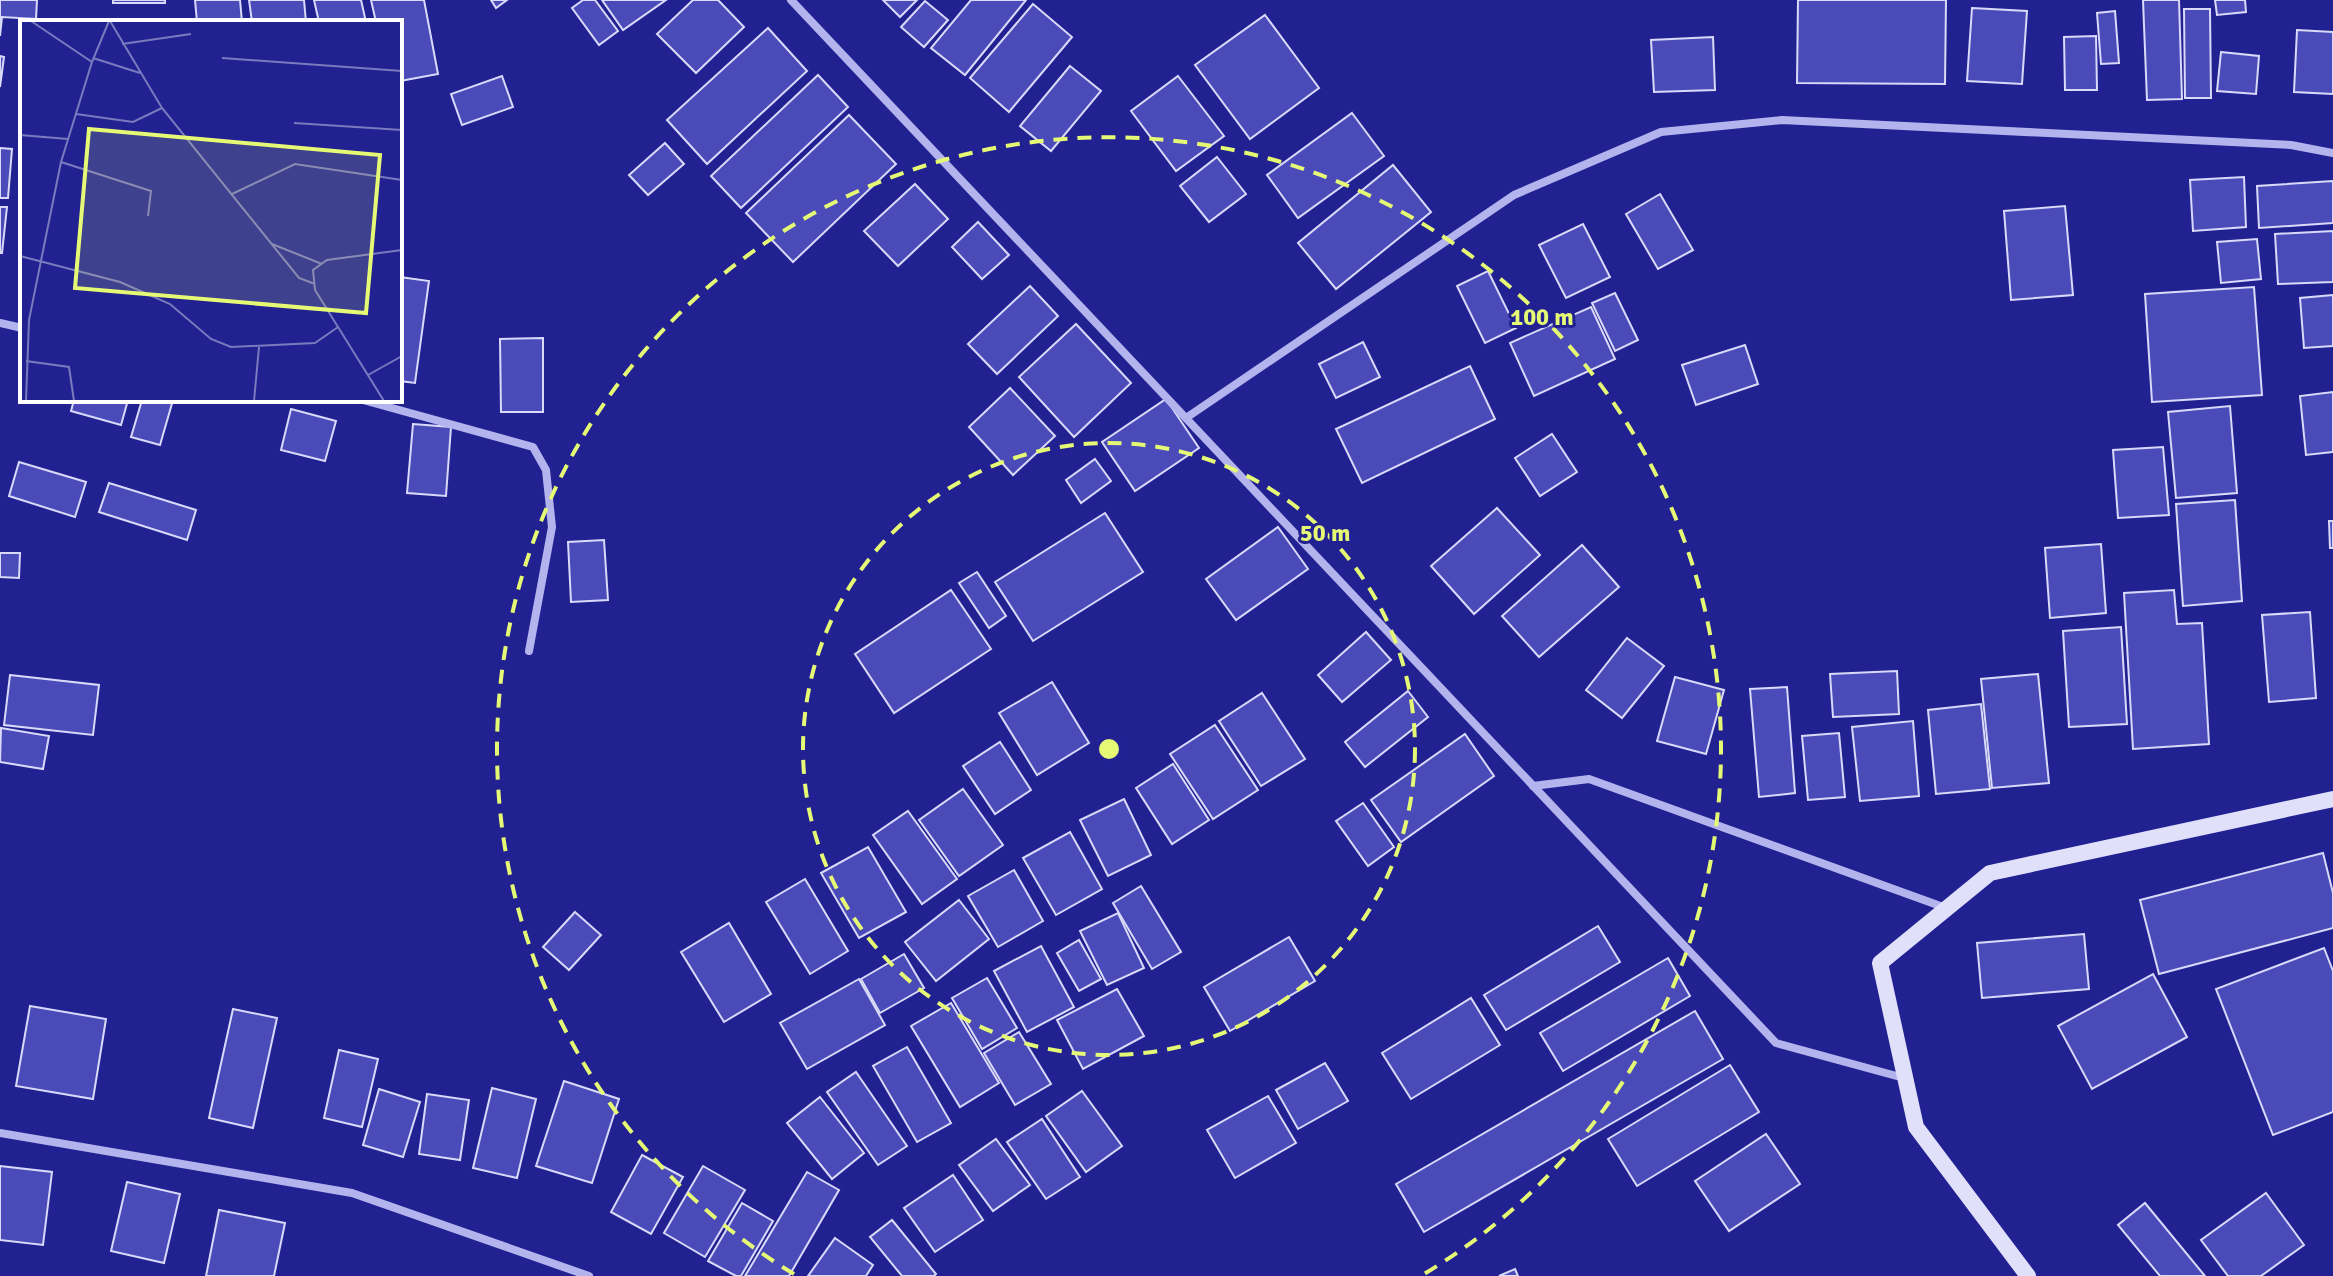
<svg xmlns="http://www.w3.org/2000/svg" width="2333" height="1276" viewBox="0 0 2333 1276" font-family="Signika,sans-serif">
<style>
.building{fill:#4a4bb9;stroke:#d9d9f9;stroke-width:2}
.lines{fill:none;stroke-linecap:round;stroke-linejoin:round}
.street{stroke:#b3b4ed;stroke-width:8}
.secondary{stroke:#e0e0fa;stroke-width:16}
.ring{fill:none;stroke:#e5f975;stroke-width:4;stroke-dasharray:14 10}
.inset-road{fill:none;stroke:#7a7abe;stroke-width:2}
.view{fill:#e5f975;fill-opacity:0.15;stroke:#e5f975;stroke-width:4}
.inset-edge{fill:none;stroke:#fff;stroke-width:4}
.centre{fill:#e5f975;stroke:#222192;stroke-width:4}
.ring-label{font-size:24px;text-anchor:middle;font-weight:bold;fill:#e5f975;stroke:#222192;stroke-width:6;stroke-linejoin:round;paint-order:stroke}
</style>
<rect width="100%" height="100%" fill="#222192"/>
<g class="building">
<path d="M0,0H37L36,19L2,17L0,36Z"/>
<rect x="113" y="0" width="52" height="3"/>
<path d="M195,0H240L242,22H197Z"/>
<path d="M249,0H304L306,22H252Z"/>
<path d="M314,0H361L366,22H319Z"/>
<path d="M371,0H424L438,74L400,81V22H376Z"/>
<path d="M491,0H507L496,8Z"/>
<path d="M583,0H595L618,31L599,45L572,8Z"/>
<path d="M602,0H666L623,30Z"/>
<path d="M693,0H718L744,27L696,73L657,34Z"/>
<path d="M883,0H917L900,17Z"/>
<path d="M971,0H1026L965,75L931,48Z"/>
<path d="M1798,0H1946L1945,84L1797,83Z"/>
<path d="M2143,0H2179L2182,99L2147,100Z"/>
<path d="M2215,0H2245L2246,12L2217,15Z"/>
<path d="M925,1L948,20L924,47L901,27Z"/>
<path d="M1033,4L1072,37L1009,112L970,78Z"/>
<path d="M1972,8L2027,11L2022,84L1967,81Z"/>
<path d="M2184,9H2210L2211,98H2185Z"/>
<path d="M2115,11L2119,63L2101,64L2097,13Z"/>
<path d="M1265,15L1319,88L1250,139L1195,65Z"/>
<path d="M768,28L807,71L707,164L667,120Z"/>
<path d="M2297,30L2333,32V94L2294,92Z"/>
<path d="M2096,36L2097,90H2065L2064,37Z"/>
<path d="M1713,37L1715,90L1654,92L1651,40Z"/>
<path d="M2221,52L2259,56L2256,94L2217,91Z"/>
<path d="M0,56L4,57L0,87Z"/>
<path d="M1070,66L1101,91L1051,151L1020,126Z"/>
<path d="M818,75L848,107L741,208L711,176Z"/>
<path d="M502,76L513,107L462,125L451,94Z"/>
<path d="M1178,76L1224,136L1176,171L1131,111Z"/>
<path d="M1352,113L1384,156L1298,218L1267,175Z"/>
<path d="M849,115L896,164L793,262L746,213Z"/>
<path d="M665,143L684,164L648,195L629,175Z"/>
<path d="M0,148L12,149L8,198H0Z"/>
<path d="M1217,157L1246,194L1209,222L1180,186Z"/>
<path d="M1393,165L1431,212L1336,289L1298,243Z"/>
<path d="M2244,177L2246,227L2193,231L2190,180Z"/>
<path d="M2333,181V223L2259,228L2257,186Z"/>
<path d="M915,184L948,219L898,266L864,231Z"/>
<path d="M1660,194L1693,250L1658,269L1626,214Z"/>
<path d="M2065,206L2073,295L2011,300L2004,211Z"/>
<path d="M0,207H7L2,253H0Z"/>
<path d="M978,222L1009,255L982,279L952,247Z"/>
<path d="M1583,224L1610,277L1566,298L1539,245Z"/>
<path d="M2333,231V282L2278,284L2275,234Z"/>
<path d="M2257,239L2261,279L2221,283L2217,242Z"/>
<path d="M1488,271L1516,328L1485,343L1457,286Z"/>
<path d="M400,277L429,281L415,383L400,381Z"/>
<path d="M1030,286L1058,316L997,374L968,344Z"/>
<path d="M2254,287L2262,395L2152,402L2145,294Z"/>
<path d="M1615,293L1638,340L1615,351L1592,303Z"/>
<path d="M2333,295V346L2304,348L2300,298Z"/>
<path d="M1591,307L1615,359L1534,396L1510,343Z"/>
<path d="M1076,324L1131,383L1074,437L1019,377Z"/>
<path d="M543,338V412H501L500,339Z"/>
<path d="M1363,342L1380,377L1336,398L1319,364Z"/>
<path d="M1745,345L1758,384L1696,405L1682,365Z"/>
<path d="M1470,366L1495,419L1362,483L1336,429Z"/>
<path d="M1010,388L1055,436L1013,475L969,427Z"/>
<path d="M2333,392V452L2306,455L2300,396Z"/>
<path d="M1166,399L1199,448L1135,491L1102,442Z"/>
<path d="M74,400H128L121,425L71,411Z"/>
<path d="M142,400H173L160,445L131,437Z"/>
<path d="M2230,406L2237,493L2176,498L2168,412Z"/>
<path d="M291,409L336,421L325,461L281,450Z"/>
<path d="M413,424L451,427L446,496L407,493Z"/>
<path d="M1552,434L1577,472L1540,496L1515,458Z"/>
<path d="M2163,447L2169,515L2118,518L2113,450Z"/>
<path d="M1095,459L1111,481L1081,503L1066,480Z"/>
<path d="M19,462L86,482L75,517L9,496Z"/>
<path d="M109,483L196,510L187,540L99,512Z"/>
<path d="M2235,500L2242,601L2183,606L2176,504Z"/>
<path d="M1497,508L1540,555L1474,614L1431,566Z"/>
<path d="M1105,513L1143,572L1033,641L995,582Z"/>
<path d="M2329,521H2333V548H2330Z"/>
<path d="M1278,527L1308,569L1236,620L1206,579Z"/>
<path d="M604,540L608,600L571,602L568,542Z"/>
<path d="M2101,544L2106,613L2050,618L2045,548Z"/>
<path d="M1582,545L1619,587L1539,657L1502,616Z"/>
<path d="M0,553H20L19,578L0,577Z"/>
<path d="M977,572L1006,616L989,628L959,583Z"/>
<path d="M951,590L991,649L894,713L855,654Z"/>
<path d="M2174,590L2177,624L2202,623L2209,744L2133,749L2124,593Z"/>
<path d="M2310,612L2316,698L2269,702L2262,615Z"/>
<path d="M2121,627L2127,724L2069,727L2063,631Z"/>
<path d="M1366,632L1391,660L1342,702L1318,675Z"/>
<path d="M1627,638L1664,666L1622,718L1586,690Z"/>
<path d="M1897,671L1899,714L1833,717L1830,674Z"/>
<path d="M2038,674L2049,783L1992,788L1981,679Z"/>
<path d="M10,675L99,685L93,735L4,725Z"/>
<path d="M1675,677L1724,690L1706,754L1657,741Z"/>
<path d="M1052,682L1089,743L1037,775L999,713Z"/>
<path d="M1787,687L1795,793L1759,797L1750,689Z"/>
<path d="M1408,691L1428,717L1365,767L1345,742Z"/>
<path d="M1262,693L1305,759L1261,786L1219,721Z"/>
<path d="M1981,704L1990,789L1936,794L1928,710Z"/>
<path d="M1913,721L1919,796L1860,801L1852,727Z"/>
<path d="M1215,725L1258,790L1213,819L1170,754Z"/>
<path d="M1,728L49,736L43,769L0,762Z"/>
<path d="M1839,733L1845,797L1808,800L1802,736Z"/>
<path d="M1465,734L1494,776L1401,842L1371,800Z"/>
<path d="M1000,742L1031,790L995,814L963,766Z"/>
<path d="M1173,764L1209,820L1172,844L1136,788Z"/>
<path d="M963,789L1003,845L959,876L919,820Z"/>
<path d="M1124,799L1151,855L1108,876L1080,820Z"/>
<path d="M1363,803L1394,847L1368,866L1336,821Z"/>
<path d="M908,811L957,879L922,904L873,835Z"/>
<path d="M1070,832L1102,889L1056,915L1023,858Z"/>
<path d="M868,847L906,912L859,938L821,873Z"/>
<path d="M2323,853L2333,893V928L2159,974L2140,900Z"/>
<path d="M1014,870L1043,921L998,947L968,896Z"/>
<path d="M805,879L848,951L810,974L766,902Z"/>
<path d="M1141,886L1181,952L1152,969L1113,903Z"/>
<path d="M959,900L989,939L936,981L905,942Z"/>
<path d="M575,912L601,935L569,970L543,947Z"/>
<path d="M1118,913L1144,968L1107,985L1080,931Z"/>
<path d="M729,923L771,994L724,1022L681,952Z"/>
<path d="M1598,926L1620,962L1506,1030L1484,995Z"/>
<path d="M2084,934L2089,989L1982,998L1977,943Z"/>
<path d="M1289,937L1315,981L1230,1031L1204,987Z"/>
<path d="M1079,940L1101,979L1079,991L1057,953Z"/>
<path d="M1041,946L1074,1007L1027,1032L994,971Z"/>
<path d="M2324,948L2333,971V1112L2273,1135L2216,989Z"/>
<path d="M904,954L924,988L880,1013L861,979Z"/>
<path d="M1668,958L1690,996L1563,1071L1540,1033Z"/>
<path d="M2153,974L2187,1037L2092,1089L2058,1026Z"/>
<path d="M987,978L1017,1028L982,1049L952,998Z"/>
<path d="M859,979L885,1025L807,1069L780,1023Z"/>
<path d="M1117,989L1144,1036L1083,1069L1057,1020Z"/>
<path d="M1471,998L1500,1045L1411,1099L1382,1053Z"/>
<path d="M951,1003L999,1083L960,1107L911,1026Z"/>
<path d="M30,1006L106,1019L93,1099L16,1086Z"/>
<path d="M233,1009L277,1018L253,1128L209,1118Z"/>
<path d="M1695,1011L1723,1059L1424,1232L1396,1184Z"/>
<path d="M1019,1032L1051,1084L1015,1105L984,1053Z"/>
<path d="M907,1047L951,1123L917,1142L873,1066Z"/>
<path d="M339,1050L378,1059L362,1127L324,1118Z"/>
<path d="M1325,1063L1348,1101L1298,1129L1276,1090Z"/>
<path d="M1730,1065L1759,1112L1637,1186L1608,1139Z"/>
<path d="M856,1072L907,1146L878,1165L827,1092Z"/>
<path d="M564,1081L619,1099L592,1183L536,1166Z"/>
<path d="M492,1088L536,1099L517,1178L473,1168Z"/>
<path d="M379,1089L420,1102L403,1157L363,1145Z"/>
<path d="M1082,1091L1122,1146L1086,1172L1046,1116Z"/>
<path d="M427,1094L469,1100L460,1160L419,1154Z"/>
<path d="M1268,1096L1296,1143L1235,1178L1207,1130Z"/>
<path d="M820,1097L864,1153L832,1179L787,1123Z"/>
<path d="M1042,1119L1080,1177L1046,1199L1007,1142Z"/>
<path d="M1766,1134L1800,1184L1729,1231L1695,1181Z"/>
<path d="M996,1139L1030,1185L993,1211L959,1165Z"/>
<path d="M642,1155L683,1177L651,1234L611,1212Z"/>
<path d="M0,1166L52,1172L43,1245L0,1240Z"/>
<path d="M703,1166L745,1190L705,1257L664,1233Z"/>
<path d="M807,1172L839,1190L789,1276H745Z"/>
<path d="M953,1175L983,1220L935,1252L904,1208Z"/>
<path d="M127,1182L180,1194L164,1263L111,1251Z"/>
<path d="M2266,1193L2304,1245L2261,1276H2228L2201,1240Z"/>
<path d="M742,1203L773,1221L741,1276H736L708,1261Z"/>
<path d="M2145,1203L2205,1276H2160L2118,1225Z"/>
<path d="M219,1210L285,1223L274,1276H206Z"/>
<path d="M892,1220L936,1274L934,1276H902L870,1237Z"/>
<path d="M835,1238L873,1265L866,1276H808Z"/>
<path d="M1515,1269L1518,1276H1499Z"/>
</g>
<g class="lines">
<g class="street">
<path d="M791,0L1776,1043L1904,1078"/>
<path d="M0,323L22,328"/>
<path d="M363,400L533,447L546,470L552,527L529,651"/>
<path d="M1186,418L1514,195L1661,132L1782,120L2291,145L2333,153"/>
<path d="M1533,786L1589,779L1946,908"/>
<path d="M0,1133L352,1193L589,1276"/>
</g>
<path class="secondary" d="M2028,1276L1916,1127L1880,963L1990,873L2333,799"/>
</g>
<g class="ring">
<circle cx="1109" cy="749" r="306"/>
<path d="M794 1274A612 612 0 1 1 1424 1274"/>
</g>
<g transform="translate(20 20)">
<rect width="382" height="382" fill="#222192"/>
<path class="inset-road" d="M11,1L72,42L89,1M90,1L142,88L279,258L295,264M102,24L171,14M73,38L120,53M202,38L382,51M56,94L113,102L142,88M274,103L382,110M0,115L48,119M41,142L131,171L128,196M212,174L275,144L382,160M252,224L302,244M0,236L100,262L150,284L191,319L211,327L295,323L318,307M6,341L49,347L54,381M348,355L382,336M6,381L9,300L41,142L72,42M234,381L239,327M364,381L295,270L293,250L307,240L382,230"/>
<path class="view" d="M69,109L360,135L346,293L55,268Z"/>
<rect width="382" height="382" class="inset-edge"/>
</g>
<circle cx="1109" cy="749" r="12" class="centre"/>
<g class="ring-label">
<text x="1542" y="325">100 m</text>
<text x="1325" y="541">50 m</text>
</g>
</svg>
